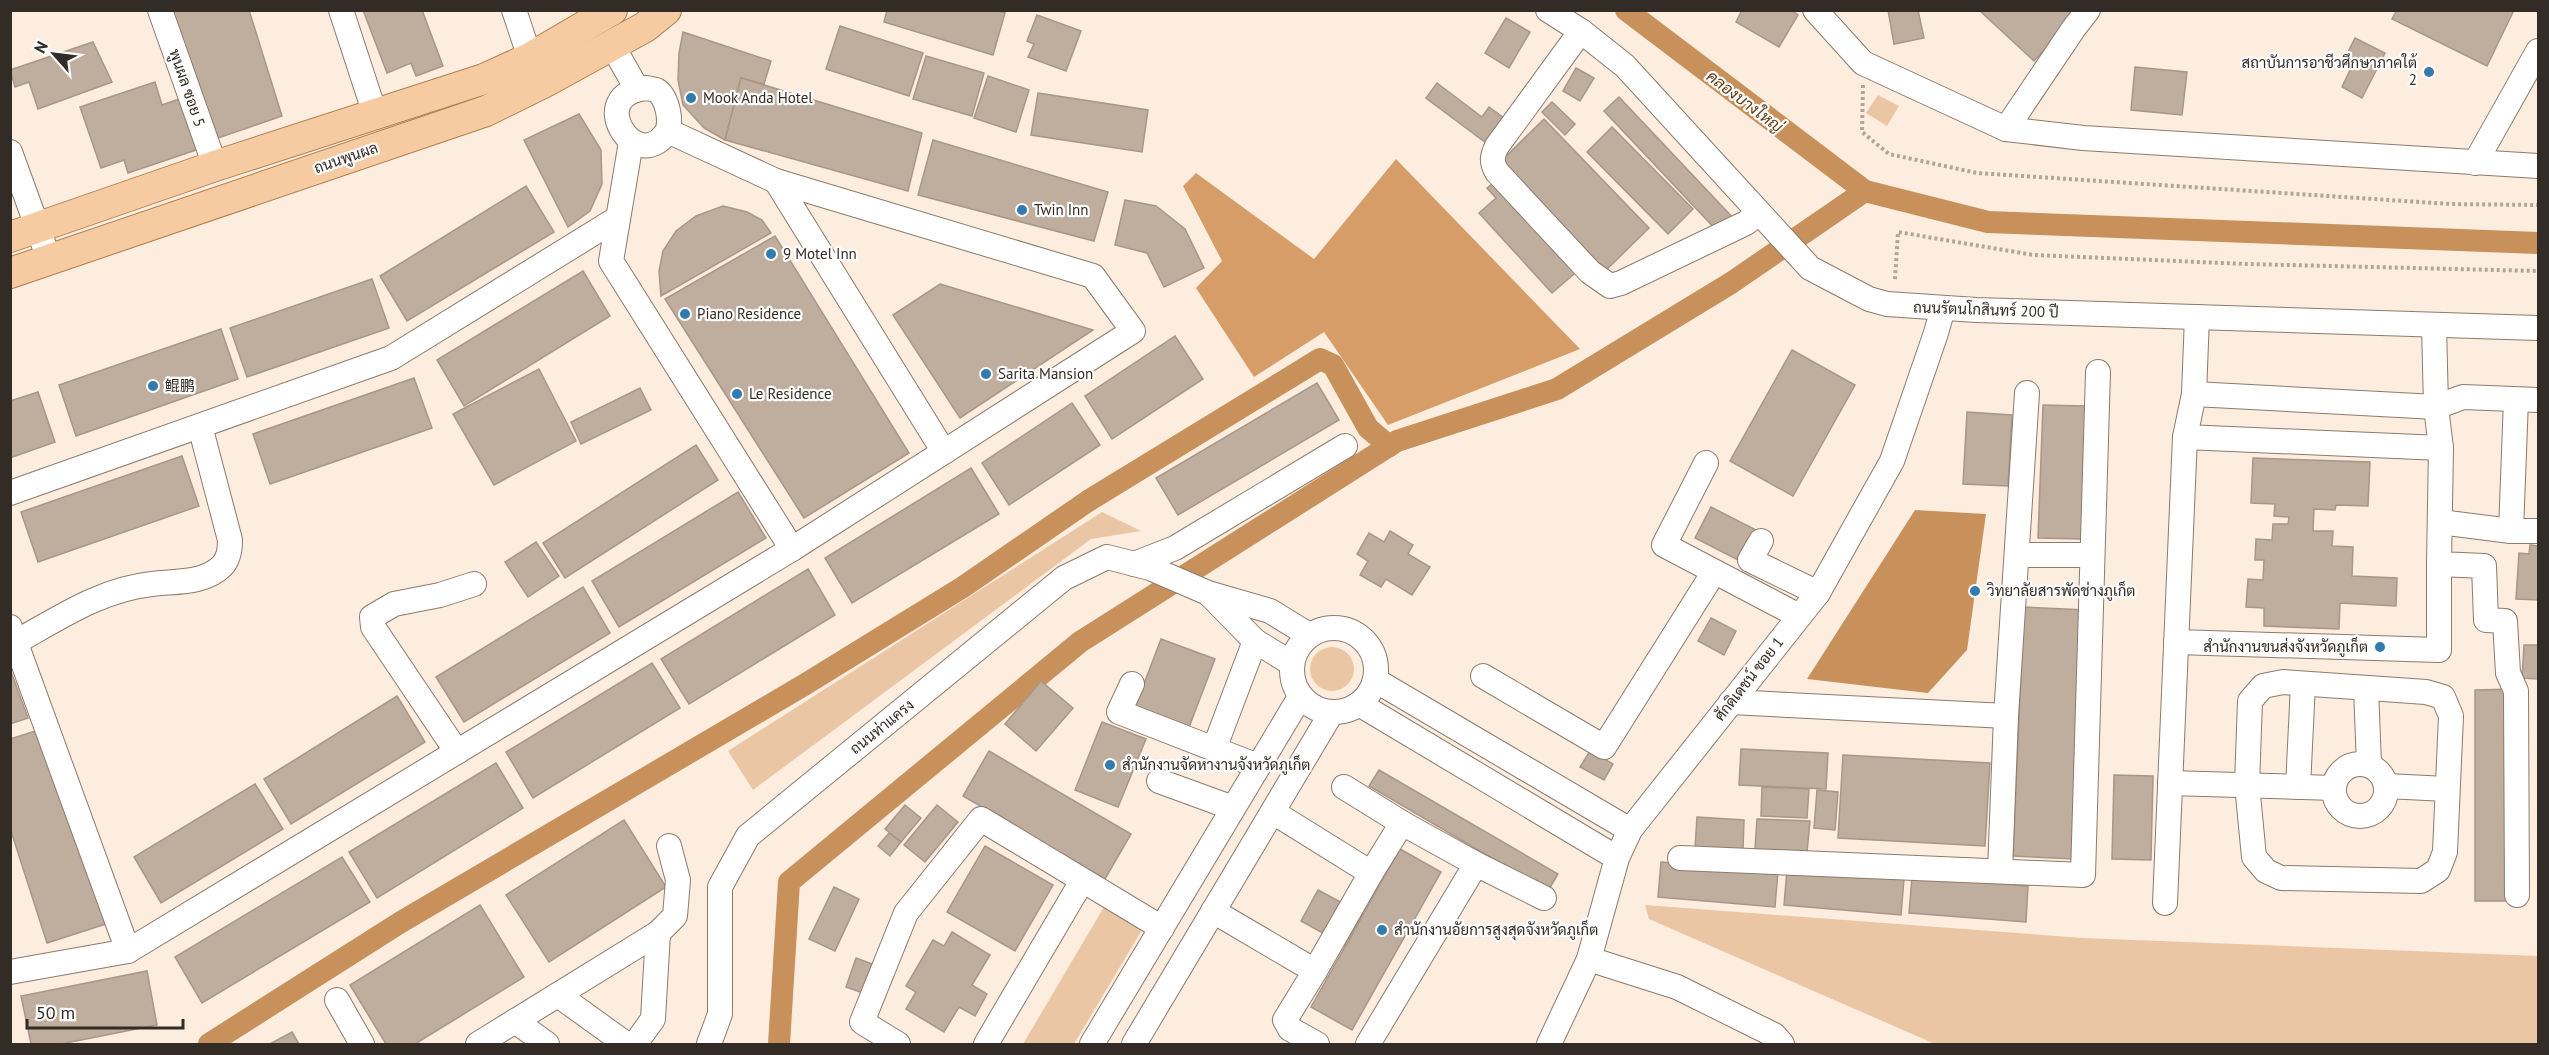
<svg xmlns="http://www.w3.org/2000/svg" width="2549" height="1055" viewBox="0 0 2549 1055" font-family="'PT Sans','Noto Sans SC',Sarabun,sans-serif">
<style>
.green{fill:#ebc6a5}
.forest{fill:#d69d68}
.water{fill:#c8905b}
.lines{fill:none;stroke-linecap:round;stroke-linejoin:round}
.canal{stroke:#c8905b;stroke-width:22}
.building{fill:#bfad9d;stroke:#a89787;stroke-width:1.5}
.minor-casing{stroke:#8c7b6c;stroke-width:26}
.major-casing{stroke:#ae7d4d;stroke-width:32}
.path{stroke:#b1a59a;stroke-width:4;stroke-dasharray:3 3;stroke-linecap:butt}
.minor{stroke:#fff;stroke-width:24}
.major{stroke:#f7cba1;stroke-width:30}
.poi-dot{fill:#327baf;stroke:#fdfdfd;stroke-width:2}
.labels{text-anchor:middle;stroke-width:4.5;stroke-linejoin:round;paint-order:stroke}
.poi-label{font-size:15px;fill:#332c26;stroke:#fdfdfd;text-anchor:start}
.street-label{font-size:15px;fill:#332c26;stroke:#fdfdfd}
.water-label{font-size:16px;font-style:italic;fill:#633c14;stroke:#fdfdfd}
</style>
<rect width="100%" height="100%" fill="#fceddf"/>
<g class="green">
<path d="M1878,95L1899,106L1887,126L1866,113Z"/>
<path d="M1102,512L1141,531L1091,539L753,790L728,751Z"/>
<circle cx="1332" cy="669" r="22"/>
<path d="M1645,905L2083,938L2538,956V1044H1935L1649,919Z"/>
<path d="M1104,907L1142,930L1074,1044H1023Z"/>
</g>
<path class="forest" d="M1396,159L1580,349L1388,425L1324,332L1254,377L1196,288L1222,261L1183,186L1196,173L1314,259Z"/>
<path class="water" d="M1915,510L1986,514L1967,650L1928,693L1807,679Z"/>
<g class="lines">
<g class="canal">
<path d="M1626,10L1865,191L1988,222L2538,243"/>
<path d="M209,1044L401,922L804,685L963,587L1088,501L1320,359L1333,365L1368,428L1389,446"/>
<path d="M779,1044L789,882L1080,642L1397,441L1557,389L1731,283L1865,191"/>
</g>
</g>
<g class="building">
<path d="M172,10H249L282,116L215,139Z"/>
<path d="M363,10H422L443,66L416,76L411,63L387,73Z"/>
<path d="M887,10H996L1005,13L993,55L884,22Z"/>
<path d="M1742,10H1791L1798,15L1779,47L1736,22Z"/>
<path d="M1888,10H1918L1924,38L1894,44Z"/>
<path d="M1979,10H2070L2075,16L2034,61Z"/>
<path d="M2397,10H2514L2487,66L2392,19Z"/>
<path d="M1037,15L1081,31L1066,71L1028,57L1034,44L1027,41Z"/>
<path d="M1506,18L1530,32L1509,68L1485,53Z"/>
<path d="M840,26L923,53L909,96L826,69Z"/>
<path d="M683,32L771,61L764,84L741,78L725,140L704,128L683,105L678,80L679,53Z"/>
<path d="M2355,38L2385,53L2362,98L2342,87L2351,68L2342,64Z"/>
<path d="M93,42L112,82L38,109L29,82L15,87L10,70Z"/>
<path d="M926,56L984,73L972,116L913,99Z"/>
<path d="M2135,67L2187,72L2182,115L2131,110Z"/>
<path d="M1576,68L1594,78L1580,101L1563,91Z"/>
<path d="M988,76L1029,90L1016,132L974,118Z"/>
<path d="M741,78L922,133L908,191L725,140Z"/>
<path d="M155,82L162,105L182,98L199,149L128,173L124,160L101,168L80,107Z"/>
<path d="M1437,83L1482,117L1489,107L1508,121L1490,146L1426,98Z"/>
<path d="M1038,93L1148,110L1142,152L1031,135Z"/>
<path d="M1619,97L1735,220L1720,234L1604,111Z"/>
<path d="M1552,102L1575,124L1565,135L1542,112Z"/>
<path d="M579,114L601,150L602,184L590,211L568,227L524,140Z"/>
<path d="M1544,119L1649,228L1601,275L1496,166Z"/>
<path d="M1612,127L1693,209L1668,234L1587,152Z"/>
<path d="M933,140L1108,192L1094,241L918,195Z"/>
<path d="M1499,178L1581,268L1552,293L1479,213L1496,198L1487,188Z"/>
<path d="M526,186L554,232L407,321L380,276Z"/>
<path d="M1125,200L1156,206L1185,229L1204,268L1164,287L1147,253L1115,245Z"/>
<path d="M723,206L747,212L762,220L771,233L661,296L659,271L663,251L676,231L696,216Z"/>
<path d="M775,236L909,453L804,518L665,299Z"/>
<path d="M583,271L610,316L464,406L437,360Z"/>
<path d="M372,279L389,328L247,377L230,328Z"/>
<path d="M940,284L1093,330L960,418L893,315Z"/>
<path d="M221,329L238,379L76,436L59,385Z"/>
<path d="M1175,336L1203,379L1112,439L1085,396Z"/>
<path d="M1792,350L1855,385L1793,496L1730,461Z"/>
<path d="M539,369L576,441L494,485L453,414Z"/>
<path d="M414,378L432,428L270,484L253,434Z"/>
<path d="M1317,383L1339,420L1178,515L1156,478Z"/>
<path d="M640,388L651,410L581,444L571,422Z"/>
<path d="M38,392L55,442L10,458V401Z"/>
<path d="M1072,403L1100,445L1009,505L982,463Z"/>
<path d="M2043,405L2086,406L2082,539L2038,538Z"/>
<path d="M1967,412L2012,415L2008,486L1963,484Z"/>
<path d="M696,445L718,480L565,578L543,543Z"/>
<path d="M182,456L199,506L38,562L21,512Z"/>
<path d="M2253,458L2370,462L2368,506L2336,505L2335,510L2314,509L2313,531H2333L2332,546L2353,547L2352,576L2397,578L2396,606L2340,603L2339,629L2264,626V608L2246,607L2248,579L2263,580L2264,560H2255L2256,539L2272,540L2273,524H2288L2289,517L2274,516L2275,504L2251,503Z"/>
<path d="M971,468L999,514L852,603L825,558Z"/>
<path d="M738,492L766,538L619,627L592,581Z"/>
<path d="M1711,507L1756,530L1740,561L1695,538Z"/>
<path d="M1390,531L1413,545L1408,554L1430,567L1412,595L1386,579L1381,587L1360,575L1368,561L1357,554L1369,533L1384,542Z"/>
<path d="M536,542L559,576L528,597L505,562Z"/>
<path d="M2530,545L2538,546V600L2516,599L2519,553L2529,554Z"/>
<path d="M808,569L835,615L689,704L661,659Z"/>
<path d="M583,587L610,633L464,722L436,677Z"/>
<path d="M2024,607L2086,610L2074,859L2013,856Z"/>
<path d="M1711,618L1736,631L1724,655L1698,641Z"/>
<path d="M1161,639L1215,659L1188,730L1134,710Z"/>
<path d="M2524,645H2538V679L2522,678Z"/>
<path d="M652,663L680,708L533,798L506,752Z"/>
<path d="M10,669L28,718L10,724Z"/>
<path d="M1041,681L1073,708L1036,751L1005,724Z"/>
<path d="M2514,689V901H2475V690Z"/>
<path d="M397,696L425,742L291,824L264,779Z"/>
<path d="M1102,722L1146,739L1118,807L1075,790Z"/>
<path d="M45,728L106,924L47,943L10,828V739Z"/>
<path d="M1741,749L1828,753L1826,789L1739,785Z"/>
<path d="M989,751L1131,834L1105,879L963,796Z"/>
<path d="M1590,751L1613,764L1604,780L1580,767Z"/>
<path d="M1843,755L1990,763L1985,846L1838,838Z"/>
<path d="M496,763L523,808L377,898L349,852Z"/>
<path d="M1379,770L1558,874L1548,891L1369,786Z"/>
<path d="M2114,775L2153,776L2151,860L2112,859Z"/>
<path d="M255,784L283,829L161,903L134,857Z"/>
<path d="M1762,787L1809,789L1807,818L1761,816Z"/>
<path d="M1817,790L1838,792L1835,830L1814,828Z"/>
<path d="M905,805L921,818L901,842L885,829Z"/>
<path d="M937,805L958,822L925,862L904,845Z"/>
<path d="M1697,817L1744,820L1743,850L1695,848Z"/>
<path d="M1757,819L1810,821L1807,852L1755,849Z"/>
<path d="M624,820L666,887L549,962L506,895Z"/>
<path d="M889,833L901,842L890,856L878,846Z"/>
<path d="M985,846L1053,885L1015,951L947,912Z"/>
<path d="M1400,849L1441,872L1352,1030L1311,1007Z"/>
<path d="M342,857L370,902L202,1003L175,957Z"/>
<path d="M1661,862L1778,871L1775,907L1658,897Z"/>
<path d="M1787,870L1904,879L1901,915L1784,905Z"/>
<path d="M1912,877L2028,886L2026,922L1909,913Z"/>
<path d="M834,887L859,899L835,951L809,939Z"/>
<path d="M1318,890L1363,914L1346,946L1301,921Z"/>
<path d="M480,905L524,977L415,1044H386L350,985Z"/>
<path d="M952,932L990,955L972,985L987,994L975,1016L959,1007L944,1032L906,1009L916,992L906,986L933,940L944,946Z"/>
<path d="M856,958L872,964L863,993L846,987Z"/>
<path d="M147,971L157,1025L61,1044H31L21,996Z"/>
<path d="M292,1032L299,1044H270Z"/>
</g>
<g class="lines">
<defs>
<g id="minor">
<path d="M160,10L215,166"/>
<path d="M341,10L375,114"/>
<path d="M514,10L530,58"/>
<path d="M1548,10L1581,31L1625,66L1810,268L1869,299L1887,304L1976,310L2538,328"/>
<path d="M1815,10L1863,63L2006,129L2083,138L2538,166"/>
<path d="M1581,31L1497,146C1492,156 1491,162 1497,172L1590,272L1610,286L1621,283L1746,223L1759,213"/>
<path d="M612,45L637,89"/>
<path d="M647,88C650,89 653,89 656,90C667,96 673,123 666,133C636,176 583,94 647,88Z"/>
<path d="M2006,129L2074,28L2088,10"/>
<path d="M631,142L611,261L792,549"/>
<path d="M10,152L49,259"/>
<path d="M2475,163L2538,51"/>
<path d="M776,181L944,452"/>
<path d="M2434,325L2436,407L2441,448L2439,564L2484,566L2486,620L2505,621L2508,673L2516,691L2517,895"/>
<path d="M2194,394L2436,407L2463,397L2538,400"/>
<path d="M2185,437L2441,448"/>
<path d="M1706,463L1664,545L1799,616"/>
<path d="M10,493L391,358L618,218"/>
<path d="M2440,522L2511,531H2538"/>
<path d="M2511,531L2516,400"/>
<path d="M1761,541L1750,560L1818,593"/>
<path d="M2017,555H2092"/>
<path d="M1134,564L1175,548L1345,446"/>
<path d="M1210,595L1255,641L1291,663"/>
<path d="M10,627L128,951"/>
<circle cx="1334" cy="670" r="42"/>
<path d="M16,642C59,618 102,589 152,584C174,581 204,584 222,566C229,559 230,549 230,540L200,426"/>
<path d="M2176,642L2439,650V564"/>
<path d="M1483,676L1604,747L1714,572"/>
<path d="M1375,680L1630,830"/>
<path d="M2283,682L2426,692L2443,697L2451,716L2445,852L2438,870L2421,881L2281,878L2266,871L2254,857L2247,785L2250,701L2263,686Z"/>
<path d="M1132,684L1119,712L1258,766"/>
<path d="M2366,688L2369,765"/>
<path d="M1731,702L2006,716"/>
<path d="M1359,704L1617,858"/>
<path d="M1214,749L1255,641"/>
<path d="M457,752L373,627L372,617L394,604L440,595L474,584"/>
<circle cx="2360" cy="790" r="26"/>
<path d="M1159,781L1233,808"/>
<path d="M2170,783L2334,788"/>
<path d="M2386,786L2447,789"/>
<path d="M1344,787L1402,823"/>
<path d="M2298,787L2303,684"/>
<path d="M1680,858L2083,875L2098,372"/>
<path d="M2000,871L2006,716L2027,393"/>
<path d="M1371,873L1402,823L1476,864"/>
<path d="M2165,903L2185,437L2194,394L2197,317"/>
<path d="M1213,911L1315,971L1371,873L1273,812"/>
<path d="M1589,959L1677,987L1774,1035L1782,1044"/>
<path d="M1315,971L1285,1020L1290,1029L1317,1044"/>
<path d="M10,972L128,951L792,549L1133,331L1093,276L776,181L668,131"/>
<path d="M558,995L626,1044"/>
<path d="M337,1000L362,1044"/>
<path d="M515,1021L547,1044"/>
<path d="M478,1044L658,933L675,916L678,880L669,846"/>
<path d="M635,1044L653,1019L658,933"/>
<path d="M709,1044L720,1014V887L748,836L1064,578L1107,557L1150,568L1208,593L1270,611L1309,635"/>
<path d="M898,1044L862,1022L906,913L981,819L1162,928"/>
<path d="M986,1044L1082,881"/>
<path d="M1092,1044L1300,697"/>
<path d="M1134,1044L1332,712"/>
<path d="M1368,1044L1476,864L1544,898"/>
<path d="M1549,1044L1589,959L1617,858L1630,830L1818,593L1892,461L1936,333L1943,308"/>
</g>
<g id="major">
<path d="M10,237L215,166L484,79L530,58L612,10"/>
<path d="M10,273L486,111L543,83L645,27L666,10"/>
</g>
</defs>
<use href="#minor" class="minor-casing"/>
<use href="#major" class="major-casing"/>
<g class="path">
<path d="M1863,85L1862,132L1889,154L1977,173L2450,204L2538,205"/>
<path d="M1895,279L1898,232L2034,255L2247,264L2538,271"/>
</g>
<use href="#minor" class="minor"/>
<use href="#major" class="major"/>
</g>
<g class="poi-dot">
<circle cx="2429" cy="72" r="6"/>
<circle cx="691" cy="98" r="6"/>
<circle cx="1022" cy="210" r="6"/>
<circle cx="771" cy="254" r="6"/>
<circle cx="685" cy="314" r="6"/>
<circle cx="986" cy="374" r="6"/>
<circle cx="153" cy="386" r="6"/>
<circle cx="737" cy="394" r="6"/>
<circle cx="1975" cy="591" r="6"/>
<circle cx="2380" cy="647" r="6"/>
<circle cx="1110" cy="765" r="6"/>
<circle cx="1382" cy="930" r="6"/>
</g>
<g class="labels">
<g class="poi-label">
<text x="2417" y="68" text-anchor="end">สถาบันการอาชีวศึกษาภาคใต้<tspan x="2417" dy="17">2</tspan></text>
<text x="703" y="103">Mook Anda Hotel</text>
<text x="1034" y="215">Twin Inn</text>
<text x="783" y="259">9 Motel Inn</text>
<text x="697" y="319">Piano Residence</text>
<text x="998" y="379">Sarita Mansion</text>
<text x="165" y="391">鲲鹏</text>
<text x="749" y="399">Le Residence</text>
<text x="1987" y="596">วิทยาลัยสารพัดช่างภูเก็ต</text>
<text x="2368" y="652" text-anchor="end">สำนักงานขนส่งจังหวัดภูเก็ต</text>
<text x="1122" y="770">สำนักงานจัดหางานจังหวัดภูเก็ต</text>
<text x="1394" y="935">สำนักงานอัยการสูงสุดจังหวัดภูเก็ต</text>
</g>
<g class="street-label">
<text transform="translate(187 88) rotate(71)" y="5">พูนผล ซอย 5</text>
<text transform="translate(346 158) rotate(-19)" y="5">ถนนพูนผล</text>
<text transform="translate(1986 310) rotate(2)" y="5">ถนนรัตนโกสินทร์ 200 ปี</text>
<text transform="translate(1749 679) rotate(-52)" y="5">ศักดิเดชน์ ซอย 1</text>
<text transform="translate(882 727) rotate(-39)" y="5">ถนนท่าแครง</text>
</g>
<g class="water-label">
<text transform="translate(1745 101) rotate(37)" y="6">คลองบางใหญ่</text>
</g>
</g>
<rect width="2549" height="1055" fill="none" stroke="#332c26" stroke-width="24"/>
<g transform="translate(54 54) rotate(298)" stroke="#fdfdfd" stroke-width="4.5" paint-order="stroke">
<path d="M0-4.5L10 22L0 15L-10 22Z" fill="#332c26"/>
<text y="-9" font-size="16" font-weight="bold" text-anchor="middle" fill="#332c26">N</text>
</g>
<path d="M27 1019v9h156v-9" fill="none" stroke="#332c26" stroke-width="3"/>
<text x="36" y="1019" font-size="18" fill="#332c26" stroke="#fdfdfd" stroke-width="4.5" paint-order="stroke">50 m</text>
</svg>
